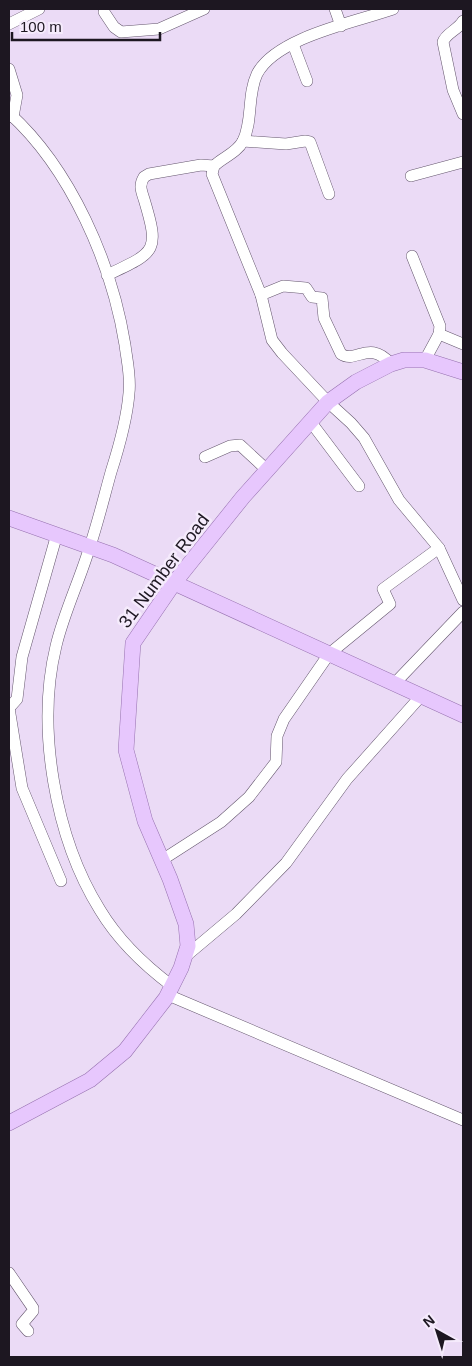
<svg xmlns="http://www.w3.org/2000/svg" width="472" height="1366" viewBox="0 0 472 1366" font-family="Arial,sans-serif">
<style>
.lines{fill:none;stroke-linecap:round;stroke-linejoin:round}
.minor-casing{stroke:#65576e;stroke-width:12}
.major-casing{stroke:#9671af;stroke-width:16}
.minor{stroke:#fff;stroke-width:11}
.major{stroke:#e7c7fd;stroke-width:15}
.labels{text-anchor:middle;stroke-width:5;stroke-linejoin:round;paint-order:stroke}
.street-label{font-size:18px;fill:#1d1721;stroke:#f5ebfc}
</style>
<rect width="100%" height="100%" fill="#ebdbf6"/>
<g class="lines">
<defs>
<g id="minor">
<path d="M335,9L341,26"/>
<path d="M393,9C356,22 276,37 257,74C247,95 253,121 243,141C237,153 223,157 214,166L212,174L261,295L272,340L282,353L328,402L351,423L364,438L399,500L439,548L463,600"/>
<path d="M104,12L114,27L121,32L159,29L204,9"/>
<path d="M463,21C458,30 446,33 443,42L453,90L463,114"/>
<path d="M9,24L39,9"/>
<path d="M293,44L307,81"/>
<path d="M9,69L17,95L13,117"/>
<path d="M9,113C71,169 112,264 125,345C127,361 131,377 129,393C127,420 119,447 111,472C104,497 98,522 90,546C80,580 64,612 56,646C36,728 55,838 100,910C118,940 144,965 172,986"/>
<path d="M243,141L286,144L305,141L310,142L329,194"/>
<path d="M411,176L463,162"/>
<path d="M412,256L440,326L439,334L425,360"/>
<path d="M107,275C156,252 160,252 144,199C141,190 139,185 144,177L149,174L201,165L214,166"/>
<path d="M261,295L283,286L306,288L312,297L322,298L324,318L341,354C356,364 369,339 391,364"/>
<path d="M439,334L463,344"/>
<path d="M310,421L359,486"/>
<path d="M205,457L230,446L240,445L267,470"/>
<path d="M395,683L463,612"/>
<path d="M9,708L22,788L61,881"/>
<path d="M9,708L17,699L22,657L57,534"/>
<path d="M162,860L221,822L249,797L276,762L277,736L284,719L329,654L390,604L383,589L439,548"/>
<path d="M186,956L236,914L286,863L347,779L421,696"/>
<path d="M168,995L463,1120"/>
<path d="M9,1273L33,1308V1311L22,1324L28,1331"/>
</g>
<g id="major">
<path d="M9,518L113,555L463,715"/>
<path d="M9,1123L90,1080L125,1051L166,998L181,968L188,946L186,924L170,879L145,821L126,750L133,643L174,583L243,497L328,402L356,382L391,364L404,360H425L463,372"/>
</g>
</defs>
<use href="#minor" class="minor-casing"/>
<use href="#major" class="major-casing"/>
<use href="#minor" class="minor"/>
<use href="#major" class="major"/>
</g>
<g class="labels">
<g class="street-label">
<text transform="translate(164 571) rotate(-53)" y="6">31 Number Road</text>
</g>
</g>
<rect width="472" height="1366" fill="none" stroke="#1d1721" stroke-width="20"/>
<g transform="translate(437 1331) rotate(321)" stroke="#f5ebfc" stroke-width="4" paint-order="stroke">
<path d="M0-4L9 19L0 12L-9 19Z" fill="#1d1721"/>
<text y="-8" font-size="14" font-weight="bold" text-anchor="middle" fill="#1d1721">N</text>
</g>
<path d="M12 32v8h148v-8" fill="none" stroke="#1d1721" stroke-width="2.5"/>
<text x="20" y="32" font-size="15" fill="#1d1721" stroke="#f5ebfc" stroke-width="4" paint-order="stroke">100 m</text>
</svg>
